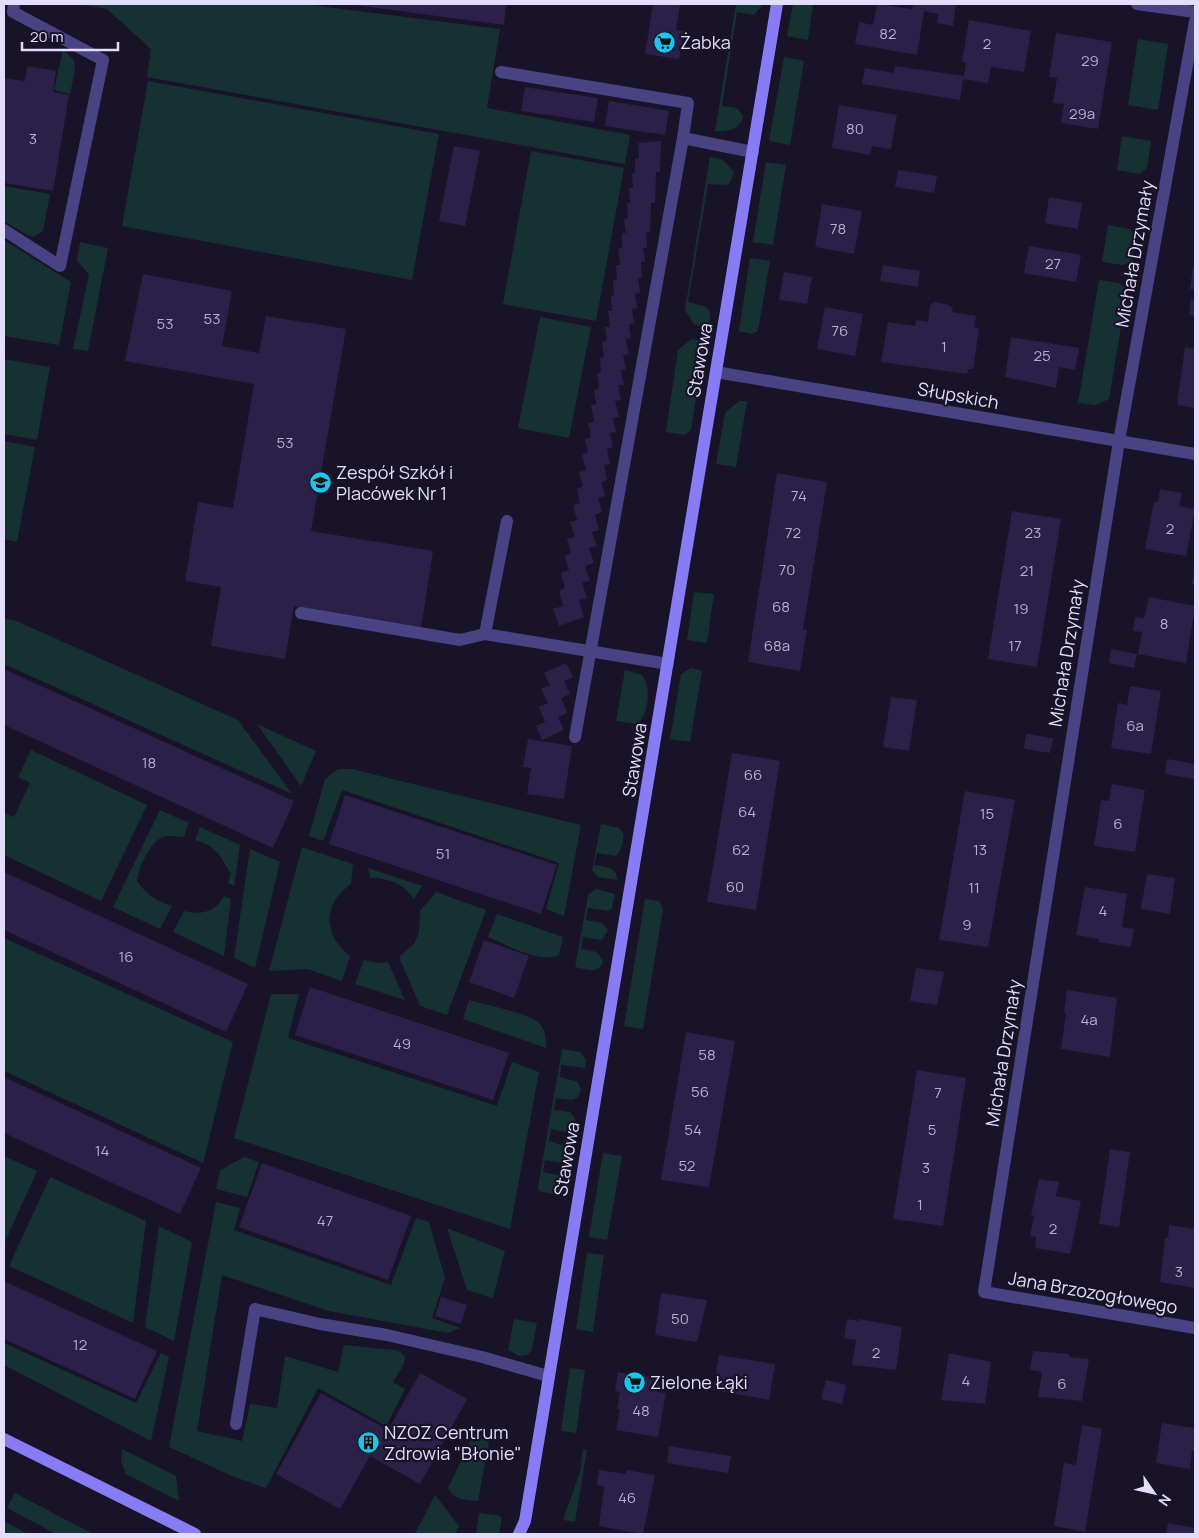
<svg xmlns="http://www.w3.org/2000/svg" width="1199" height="1538" viewBox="0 0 1199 1538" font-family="Manrope,sans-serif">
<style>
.green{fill:#163132}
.building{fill:#2b2048}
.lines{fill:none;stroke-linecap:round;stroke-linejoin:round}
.lane{stroke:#494283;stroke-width:12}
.street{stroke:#494283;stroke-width:12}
.secondary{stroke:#887cf4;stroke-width:12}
.labels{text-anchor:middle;stroke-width:4.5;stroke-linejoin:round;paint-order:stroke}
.number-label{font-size:15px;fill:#b5aecf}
.poi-label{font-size:18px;fill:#e3ddfc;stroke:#181328;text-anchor:start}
.street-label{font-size:18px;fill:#e3ddfc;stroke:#181328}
</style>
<rect width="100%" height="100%" fill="#181328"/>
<g class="green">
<path d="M77,4H303L500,29L487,108L630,135L625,164L147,77L151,49L107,9Z"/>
<path d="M736,4H763L754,15L737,12L722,106L737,108L743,116C741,130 727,132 715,131Z"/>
<path d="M793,4H813L808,40L787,36Z"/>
<path d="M1138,39L1168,44L1158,110L1128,105Z"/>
<path d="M63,50L74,60L75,70L70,94L54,90Z"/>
<path d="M784,57L804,61L790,145L769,141Z"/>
<path d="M148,81L439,134L412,280L122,226Z"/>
<path d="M1122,136L1151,141L1147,168L1140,174L1117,170Z"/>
<path d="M531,151L624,168L596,321L503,304Z"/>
<path d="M710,157L723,160L734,172L730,183L725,185L708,184L688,302C708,308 713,304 709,328L695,325L685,310Z"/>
<path d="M766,162L786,165L773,245L753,242Z"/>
<path d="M4,186L50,194L43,231L34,237L29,236L4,221Z"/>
<path d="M1108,225L1130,229L1135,236L1132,261L1123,265L1102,262Z"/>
<path d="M4,240L71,282L59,345L4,336Z"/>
<path d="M80,242L108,248L88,351L73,349L89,274L77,261Z"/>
<path d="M750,258L770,261L758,331L752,334L739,331Z"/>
<path d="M1099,280L1119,283L1127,290L1109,399L1096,405L1078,403Z"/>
<path d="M540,317L591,327L569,438L518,428Z"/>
<path d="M691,339L705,342L691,430L685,435L666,432L678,350Z"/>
<path d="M4,359L50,367L37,440L4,434Z"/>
<path d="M739,401H747L736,467L716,464L725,413Z"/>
<path d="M4,441L35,447L17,542L4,539Z"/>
<path d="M694,592L714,594L707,643L687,640Z"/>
<path d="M4,619L14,620L238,720L292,794L4,664Z"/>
<path d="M691,668L702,671L690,742L670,739L681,674Z"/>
<path d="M625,670L642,675C652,687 648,715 638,724L616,721Z"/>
<path d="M257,724L316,751L301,786Z"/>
<path d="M31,750L147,805L101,901L4,855V813L14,817L30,783L18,777Z"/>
<path d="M338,769H352L581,825L564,916L546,909L559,863L342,790L323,841L309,836L325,779Z"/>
<path d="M160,810L189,823L184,837C178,837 169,835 163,837C149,843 139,867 137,881C147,895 156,901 172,906L160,929L113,907Z"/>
<path d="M601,824L619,828L624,834C622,843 622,850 616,856L597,853L594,865C605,867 617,866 617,880L598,877L592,870Z"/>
<path d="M200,827L240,845L234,886L228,883L231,874C220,855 217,847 195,840Z"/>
<path d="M302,847L353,864L351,884C322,905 323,934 350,956L342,981L308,969L269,971Z"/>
<path d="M250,849L280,862L255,968L234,958Z"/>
<path d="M368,868L422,886L414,899C403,883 388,878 370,878Z"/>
<path d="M596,889L615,894L612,908L609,911L588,908L586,920L602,923L608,930L602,940L583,937L581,949L597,952L603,961C600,975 586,969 575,967L588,895Z"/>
<path d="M436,892L486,910L447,1015L420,1006L399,957L414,944L419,933L420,911Z"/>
<path d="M224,896L231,899L224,956L173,932L184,911C201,915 215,913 224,896Z"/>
<path d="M645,899L659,901L663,909L643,1029L624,1026Z"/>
<path d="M497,914L563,937L559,955C538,964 508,945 488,937Z"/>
<path d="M4,938L233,1042L203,1163L4,1071Z"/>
<path d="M364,960L377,963L388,962L405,1000L355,984Z"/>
<path d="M271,994H299L288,1038L497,1106L512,1062L539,1072L510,1229L234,1138Z"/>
<path d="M469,1000C485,1005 531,1013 541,1025C546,1032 546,1040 546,1048L463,1019Z"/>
<path d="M562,1049L580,1052L586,1060L585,1068L561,1065L560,1077L578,1082L581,1090L577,1098L572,1100L556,1098L554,1110L570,1112L574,1117L576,1126L570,1133L551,1129L549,1141L568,1147L571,1153L570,1158L562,1163L545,1160L543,1172L562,1176L565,1180L562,1196L539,1191L538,1187Z"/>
<path d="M603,1153L622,1156L607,1240L589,1237Z"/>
<path d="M4,1156L37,1171L4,1244Z"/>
<path d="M244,1157L259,1162L247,1197L216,1189L220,1170Z"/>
<path d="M50,1177L146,1221L133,1323L9,1266Z"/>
<path d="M216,1202L240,1208L234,1230L391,1285L416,1218L429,1222L445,1278L432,1318L460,1328L448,1333L329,1311L222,1275L197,1431L242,1441L250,1404L277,1408L285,1356L338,1372L344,1345L394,1350L401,1352L405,1357L404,1364L393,1382L405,1389L386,1426L318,1388L266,1488L234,1477L169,1447Z"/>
<path d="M159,1226L192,1242L174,1341L145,1327Z"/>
<path d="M447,1228L505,1251L493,1298L467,1290Z"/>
<path d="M587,1253L604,1255L593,1332L576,1329Z"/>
<path d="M514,1319L537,1323L532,1350L527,1355L519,1356L508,1350Z"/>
<path d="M4,1343L136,1403L161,1353L169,1357L151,1441L4,1365Z"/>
<path d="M570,1368L585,1370L576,1433L561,1431Z"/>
<path d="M474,1433L490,1436L478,1501C466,1500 454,1500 448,1488Z"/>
<path d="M122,1449L176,1476L179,1501L126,1474L121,1461Z"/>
<path d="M583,1449L587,1450L575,1522L563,1520L580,1472Z"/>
<path d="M15,1493L93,1534H56L7,1508Z"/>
<path d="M435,1495L459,1526L455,1534H415Z"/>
<path d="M479,1513L497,1515L502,1518L499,1534H476Z"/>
<path d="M4,1521L28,1534H4Z"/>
</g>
<g class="building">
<path d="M347,4H506L504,25Z"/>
<path d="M653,4H680L676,30L684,31L679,59L645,54Z"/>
<path d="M877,4L912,9L913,4H956L953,26L937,23L938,14L924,11L917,55L855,44L859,22L873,25Z"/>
<path d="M969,20L1031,31L1024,72L991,67L988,83L963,79L960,100L862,84L865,68L894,73L895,66L964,76L966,62H962Z"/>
<path d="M1056,33L1112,42L1098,129L1061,123L1064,104L1053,103L1057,78L1049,77Z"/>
<path d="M27,66L56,71L53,92L69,95L53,191L4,183V78L25,81Z"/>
<path d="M525,87L598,98L594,122L521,111Z"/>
<path d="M609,101L669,111L665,135L605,126Z"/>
<path d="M839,105L897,115L891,149L872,146L870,155L832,148Z"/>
<path d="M661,141L660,172H656L655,203H651L650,232L646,233L647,248H643L645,262H641L642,277L638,278L640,293L635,294L637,308L632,309L634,323L629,324L631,338L626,339L629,354L623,355L626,369L621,370L624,385H618L621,400L615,401L619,417L613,418L616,432L610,433L613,447L607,449L610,464L604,465L607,480L601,482L605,496L598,498L602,512L595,515L599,530L592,532L597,546L589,548L594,563L585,566L590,581L582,583L587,598L579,600L584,617L559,626L553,609L563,606L559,591L565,588L561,573L569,570L565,556L571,553L567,539L575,537L570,522L577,520L573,505L580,503L577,489L583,486L579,472L586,470L582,455L588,453L585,439L591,437L588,423L594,422L591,405L596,404L594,390L599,388L597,373H601L600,358L604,357L602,342L607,341L605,327H610L608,311H612L611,296H614L613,280H617L616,265H620L618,249L622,248V233H626L624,219L628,218L627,203H630L629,188H633L632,173H635V159L639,158L638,143Z"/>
<path d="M454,146L480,151L465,226L439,221Z"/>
<path d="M898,170L937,176L934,193L895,187Z"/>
<path d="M1049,197L1082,203L1078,229L1045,223Z"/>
<path d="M822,204L862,211L854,254L815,247Z"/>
<path d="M1029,246L1081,255L1076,282L1024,273Z"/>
<path d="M883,265L920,271L918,287L880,281Z"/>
<path d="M1193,268H1195V289H1190Z"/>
<path d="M784,272L812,277L807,304L779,300Z"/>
<path d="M143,274L232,291L222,346L259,353L266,316L346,329L311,531L433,551L421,628L294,606L285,659L211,646L221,587L185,581L198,502L233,508L254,384L125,361Z"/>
<path d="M1191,299L1195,300V316L1189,315Z"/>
<path d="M935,302L949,305L953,309L952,312L976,316L974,327L979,329L973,369H968L967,374L881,362L888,322L915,326L916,320L928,322L930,305Z"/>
<path d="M825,307L863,314L855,356L817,349Z"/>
<path d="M1011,337L1079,348L1075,370L1059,367L1056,388L1005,377Z"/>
<path d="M1185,347L1195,349V408L1177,405Z"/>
<path d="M777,473L827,482L803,630H807L800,671L748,662Z"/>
<path d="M1160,489L1182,493L1179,506L1195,509L1186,556L1145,549L1154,502H1158Z"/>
<path d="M1012,511L1061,519L1037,667L988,659Z"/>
<path d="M1194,571H1195V585L1192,584Z"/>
<path d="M1149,597L1195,606L1186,663L1138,654L1142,632L1133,631L1135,617L1144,618Z"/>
<path d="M1111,649L1137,654L1134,668L1109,663Z"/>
<path d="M566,663L573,677L564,681L570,694L561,698L567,713L558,717L564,730L542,740L536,726L545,722L539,707L548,703L541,689L550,685L544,673Z"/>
<path d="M4,669L294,801L273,848L4,725Z"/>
<path d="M1130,686L1161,691L1151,754L1111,748L1118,703L1127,705Z"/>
<path d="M891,697L917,700L909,751L883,747Z"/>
<path d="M1026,734L1053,738L1050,753L1024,749Z"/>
<path d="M528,739L572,746L564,799L527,794L531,768L523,767Z"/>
<path d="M732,753L780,761L756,910L707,902Z"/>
<path d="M1167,759L1195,764L1194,779L1165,774Z"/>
<path d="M1112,784L1145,790L1135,852L1094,846L1101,800L1109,801Z"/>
<path d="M965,791L1015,800L988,947L939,940Z"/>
<path d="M345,795L557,865L541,914L329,844Z"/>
<path d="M4,872L248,984L226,1032L4,930Z"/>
<path d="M1147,874L1175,878L1170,914L1141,909Z"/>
<path d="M1085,887L1127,894L1122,927L1134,929L1131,947L1098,942L1099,939L1076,935Z"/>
<path d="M484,940L529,956L514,998L469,982Z"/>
<path d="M916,968L944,972L937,1005L910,1001Z"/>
<path d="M310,987L509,1053L493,1100L295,1035Z"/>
<path d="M1067,990L1117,998L1110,1057L1061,1049L1066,1013H1064Z"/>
<path d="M686,1032L735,1041L709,1187L661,1180Z"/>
<path d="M917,1070L966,1078L943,1226L893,1219Z"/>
<path d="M4,1077L201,1168L180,1214L4,1133Z"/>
<path d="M1110,1149L1130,1152L1119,1227L1099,1224Z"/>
<path d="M262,1163L411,1216L388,1280L239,1227Z"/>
<path d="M1039,1179L1059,1182L1056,1196L1081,1201L1070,1254L1035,1248L1036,1237L1030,1236L1034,1216L1031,1215Z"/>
<path d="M1169,1225L1195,1229V1288L1160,1282L1165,1238H1168Z"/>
<path d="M4,1281L157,1351L135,1399L4,1339Z"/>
<path d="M661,1293L707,1300L697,1342L655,1335Z"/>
<path d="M441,1297L467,1305L461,1324L435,1316Z"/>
<path d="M847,1319L859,1321V1319L902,1327L896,1370L852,1365L856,1340L844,1338Z"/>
<path d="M1033,1351L1069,1354V1357L1089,1359L1082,1401L1038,1397L1042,1372L1030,1370Z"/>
<path d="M949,1353L991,1362L985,1404L941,1400Z"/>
<path d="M719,1355L775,1364L769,1400L713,1390Z"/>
<path d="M618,1372L659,1379L657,1392L666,1393L658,1437L616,1430L620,1409H617L620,1392L615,1391Z"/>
<path d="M420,1373L467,1399L420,1484L370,1456L340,1509L276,1474L321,1393L388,1430Z"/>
<path d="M826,1380L846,1385L842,1404L821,1399Z"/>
<path d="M1162,1423L1195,1428V1451L1192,1450L1190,1469L1156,1463Z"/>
<path d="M1082,1425L1102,1429L1085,1532L1054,1526L1064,1463L1076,1465Z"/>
<path d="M669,1446L731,1456L728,1473L667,1463Z"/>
<path d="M599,1470L626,1474V1470L655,1475L643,1534L599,1526L604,1487L597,1485Z"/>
<path d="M1168,1523L1195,1528V1534H1166Z"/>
</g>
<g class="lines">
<g class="lane">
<path d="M501,72L688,103L683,138"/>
<path d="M4,230L60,266L103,60L13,12L14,4"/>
<path d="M507,521L485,634L668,664"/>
<path d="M301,613L460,640L485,634"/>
<path d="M575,737L683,138L753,152"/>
<path d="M236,1424L255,1309L320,1324L387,1335L482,1357L548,1376"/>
</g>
<g class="street">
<path d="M1137,4L1195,12"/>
<path d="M1195,21L1119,441L984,1292L1195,1328"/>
<path d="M716,372L1195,454"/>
</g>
<g class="secondary">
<path d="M4,1439L195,1534"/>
<path d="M519,1534L525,1521L777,4"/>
</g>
</g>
<defs>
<symbol id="supermarket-disc" viewBox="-11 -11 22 22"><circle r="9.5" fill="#19c7ec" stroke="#181328"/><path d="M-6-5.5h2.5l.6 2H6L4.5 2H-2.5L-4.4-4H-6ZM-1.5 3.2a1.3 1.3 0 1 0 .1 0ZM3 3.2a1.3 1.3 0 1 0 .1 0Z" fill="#111"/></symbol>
<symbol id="school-disc" viewBox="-11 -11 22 22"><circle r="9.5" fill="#19c7ec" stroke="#181328"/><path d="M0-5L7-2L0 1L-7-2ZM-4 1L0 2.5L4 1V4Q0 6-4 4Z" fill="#111"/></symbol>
<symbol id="building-disc" viewBox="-11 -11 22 22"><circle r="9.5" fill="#19c7ec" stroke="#181328"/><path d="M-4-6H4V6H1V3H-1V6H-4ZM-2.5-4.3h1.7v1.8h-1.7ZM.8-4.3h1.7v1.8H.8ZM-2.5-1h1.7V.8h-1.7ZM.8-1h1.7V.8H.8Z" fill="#111"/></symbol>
</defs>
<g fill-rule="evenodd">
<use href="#supermarket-disc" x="652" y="30" width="25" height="25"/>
<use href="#school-disc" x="308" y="470" width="25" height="25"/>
<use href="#supermarket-disc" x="622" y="1370" width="25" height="25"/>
<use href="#building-disc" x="356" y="1430" width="25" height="25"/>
</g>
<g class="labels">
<g class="number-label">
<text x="888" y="39">82</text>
<text x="987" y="49">2</text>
<text x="1090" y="66">29</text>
<text x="1082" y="119">29a</text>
<text x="855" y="134">80</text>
<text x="33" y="144">3</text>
<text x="838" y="234">78</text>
<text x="1053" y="269">27</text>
<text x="212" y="324">53</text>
<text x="165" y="329">53</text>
<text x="840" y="336">76</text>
<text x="944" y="352">1</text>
<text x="1042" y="361">25</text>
<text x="285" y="448">53</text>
<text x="799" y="501">74</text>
<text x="1170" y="534">2</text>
<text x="793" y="538">72</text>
<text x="1033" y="538">23</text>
<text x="787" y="575">70</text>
<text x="1027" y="576">21</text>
<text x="781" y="612">68</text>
<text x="1021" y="614">19</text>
<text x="1164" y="629">8</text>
<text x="777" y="651">68a</text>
<text x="1015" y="651">17</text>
<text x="1135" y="731">6a</text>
<text x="149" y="768">18</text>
<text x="753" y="780">66</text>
<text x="747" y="817">64</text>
<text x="987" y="819">15</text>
<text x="1118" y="829">6</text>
<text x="741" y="855">62</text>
<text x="980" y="855">13</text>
<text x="443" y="859">51</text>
<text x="735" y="892">60</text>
<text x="974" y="893">11</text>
<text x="1103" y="916">4</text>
<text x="967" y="930">9</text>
<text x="126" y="962">16</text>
<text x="1089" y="1025">4a</text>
<text x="402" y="1049">49</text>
<text x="707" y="1060">58</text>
<text x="700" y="1097">56</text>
<text x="938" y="1098">7</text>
<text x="693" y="1135">54</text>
<text x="932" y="1135">5</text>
<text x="102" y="1156">14</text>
<text x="687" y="1171">52</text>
<text x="926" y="1173">3</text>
<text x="920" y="1210">1</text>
<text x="325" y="1226">47</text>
<text x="1053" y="1234">2</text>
<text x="1179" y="1277">3</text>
<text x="680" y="1324">50</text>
<text x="80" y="1350">12</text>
<text x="876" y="1358">2</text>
<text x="966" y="1386">4</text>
<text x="1062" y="1389">6</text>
<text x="641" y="1416">48</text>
<text x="627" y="1503">46</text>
</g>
<g class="poi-label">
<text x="680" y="49">Żabka</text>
<text x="336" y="479">Zespół Szkół i<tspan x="336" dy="21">Placówek Nr 1</tspan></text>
<text x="650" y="1389">Zielone Łąki</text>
<text x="384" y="1439">NZOZ Centrum<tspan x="384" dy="21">Zdrowia "Błonie"</tspan></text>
</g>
<g class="street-label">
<text transform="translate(1135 254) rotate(-80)" y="6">Michała Drzymały</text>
<text transform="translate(700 360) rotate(-80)" y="6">Stawowa</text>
<text transform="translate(958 396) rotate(10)" y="6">Słupskich</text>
<text transform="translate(1067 653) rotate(-81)" y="6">Michała Drzymały</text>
<text transform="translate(635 760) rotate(-81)" y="6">Stawowa</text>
<text transform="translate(1004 1053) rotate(-81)" y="6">Michała Drzymały</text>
<text transform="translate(567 1159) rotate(-80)" y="6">Stawowa</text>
<text transform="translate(1093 1293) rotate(10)" y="6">Jana Brzozogłowego</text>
</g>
</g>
<rect width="1199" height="1538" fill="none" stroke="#e3ddfc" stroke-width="10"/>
<g transform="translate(1154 1493) rotate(124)" stroke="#181328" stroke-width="4" paint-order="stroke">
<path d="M0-4L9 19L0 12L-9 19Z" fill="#e3ddfc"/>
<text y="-8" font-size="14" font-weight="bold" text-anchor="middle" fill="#e3ddfc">N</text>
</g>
<path d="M22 42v8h96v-8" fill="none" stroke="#e3ddfc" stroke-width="2.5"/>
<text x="30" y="42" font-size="15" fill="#e3ddfc" stroke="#181328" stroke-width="4" paint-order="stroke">20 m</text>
</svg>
